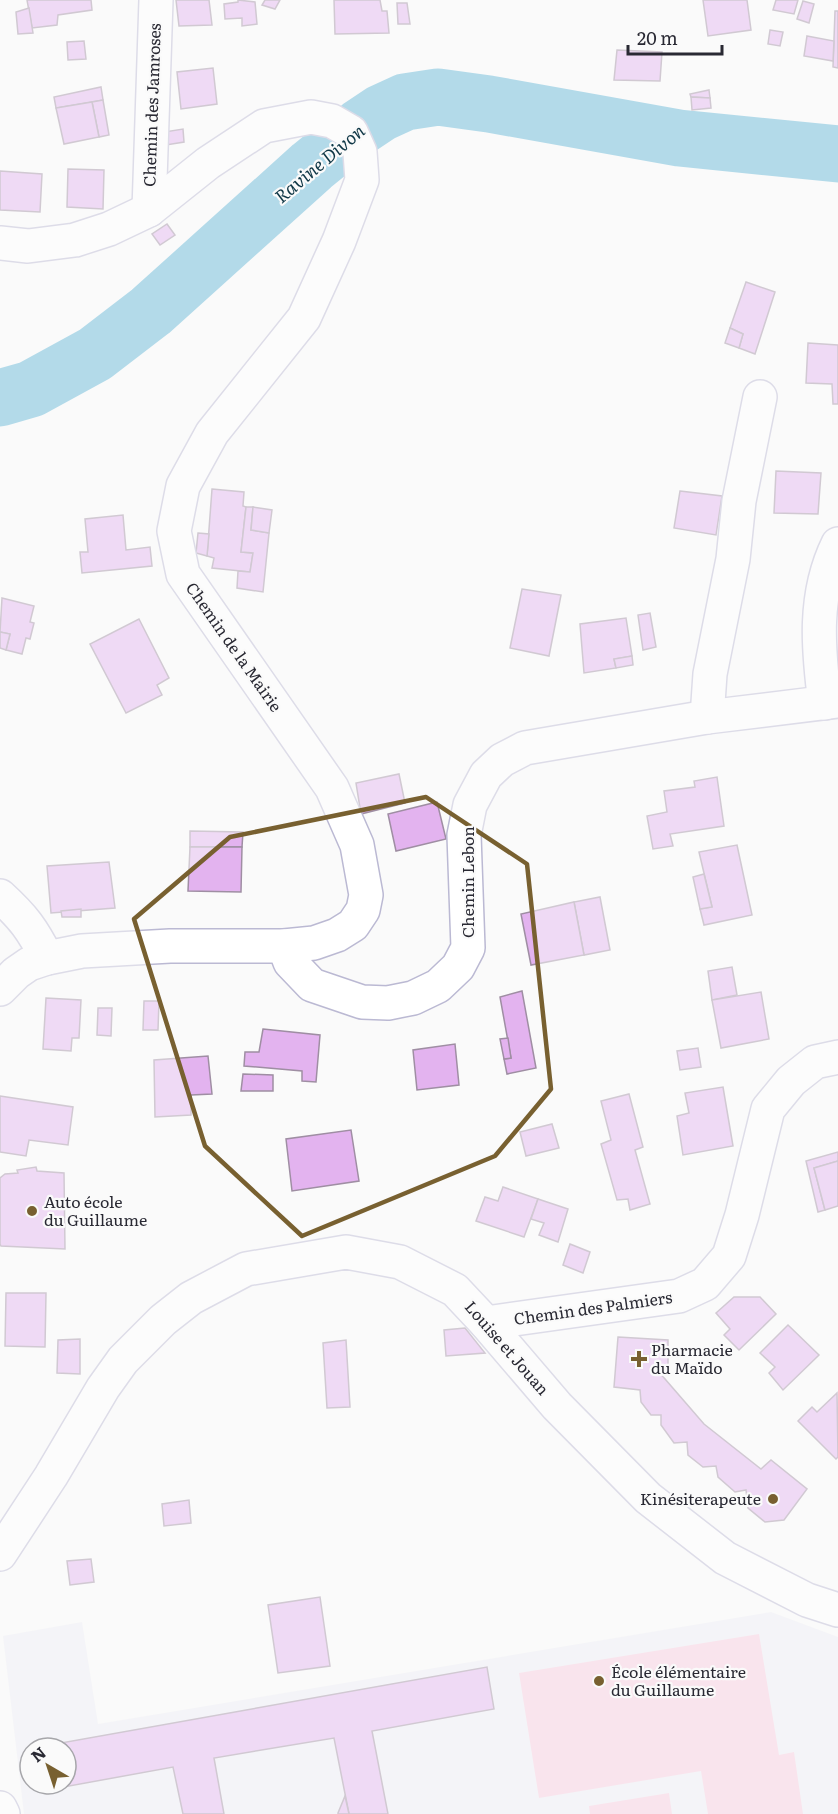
<svg xmlns="http://www.w3.org/2000/svg" width="838" height="1814" viewBox="0 0 838 1814" font-family="Literata,serif">
<style>
.built{fill:#eeeef5;fill-rule:evenodd}
.green{fill:#f8cbde}
.lines{fill:none;stroke-linecap:round;stroke-linejoin:round}
.river{stroke:#5db4d6;stroke-width:57}
.building{fill:#e3b3ef;stroke:#9f8ea3;stroke-width:1.5}
.minor-casing{stroke:#bbb9d3;stroke-width:36}
.major-casing{stroke:#bbb9d3;stroke-width:36}
.minor{stroke:#fff;stroke-width:33}
.major{stroke:#fff;stroke-width:33}
.marked{fill:none;stroke:#786030;stroke-width:4.5;stroke-linejoin:round}
.poi-dot{fill:#786030;stroke:#fafafa;stroke-width:2}
.labels{text-anchor:middle;stroke-width:4.5;stroke-linejoin:round;paint-order:stroke}
.street-label{font-size:16px;fill:#292933;stroke:#fafafa}
.poi-label{font-size:16px;fill:#292933;stroke:#fafafa;text-anchor:start}
.water-label{font-size:18px;font-style:italic;fill:#0f3746;stroke:#fafafa}
</style>
<rect width="100%" height="100%" fill="#fafafa"/>
<path class="built" d="M771,1612L838,1637V1814H24L3,1636L82,1622L98,1724ZM30,1748H66V1784H30Z"/>
<g class="green">
<path d="M759,1634L779,1755L794,1752L803,1814H708L701,1771L539,1798L519,1673Z"/>
<path d="M669,1793L672,1814H590L589,1806Z"/>
</g>
<g class="lines">
<path class="river" d="M0,398L31,389L95,354L151,311L312,166L360,127L381,113L405,102L438,97L489,104L679,138L838,154"/>
</g>
<g class="building">
<path d="M27,0H91L92,10L58,15L57,25L32,28Z"/>
<path d="M176,0H209L212,25L179,26Z"/>
<path d="M238,0L255,2L257,24L242,26V18L225,19L224,4L238,2Z"/>
<path d="M265,0H280L275,9L262,5Z"/>
<path d="M334,0H380L382,11H387L389,33L335,34Z"/>
<path d="M703,0H747L751,30L708,36Z"/>
<path d="M776,0H798L794,14L773,10Z"/>
<path d="M803,1L814,4L809,23L797,19Z"/>
<path d="M397,3H407L410,24H398Z"/>
<path d="M29,8L33,33L18,34L16,12Z"/>
<path d="M835,11H838V68L833,67Z"/>
<path d="M770,30L783,32L780,46L768,44Z"/>
<path d="M807,36L834,41L833,61L804,56Z"/>
<path d="M84,41L86,59L68,60L67,42Z"/>
<path d="M617,50L662,52L660,81L614,80Z"/>
<path d="M213,68L217,104L181,109L177,72Z"/>
<path d="M101,87L103,100L56,108L54,97Z"/>
<path d="M709,90L710,98L691,97L690,94Z"/>
<path d="M691,97L710,98L711,108L692,110Z"/>
<path d="M103,100L109,135L99,137L92,102Z"/>
<path d="M92,102L99,137L64,144L56,108Z"/>
<path d="M183,129L184,142L166,145L164,132Z"/>
<path d="M68,169L104,170L103,209L67,207Z"/>
<path d="M0,171L42,174L40,212L0,210Z"/>
<path d="M167,224L175,235L160,245L152,234Z"/>
<path d="M746,282L775,292L755,354L739,348L743,334L730,328Z"/>
<path d="M730,328L743,334L739,348L725,343Z"/>
<path d="M808,343L838,345V404H833L832,384L806,383Z"/>
<path d="M776,471L821,473L818,514L774,513Z"/>
<path d="M212,489L244,492L243,506L246,507L241,552L253,553L250,572L212,568L214,558L207,556Z"/>
<path d="M680,491L722,496L716,535L674,528Z"/>
<path d="M246,507H253L251,530L269,533L263,592L237,588L238,571L250,572L253,553L241,552Z"/>
<path d="M253,507L272,510L269,533L251,530Z"/>
<path d="M123,515L126,550L150,547L152,566L82,573L80,552H88L85,519Z"/>
<path d="M198,533L209,534L207,556L196,553Z"/>
<path d="M522,589L561,595L549,656L510,648Z"/>
<path d="M2,598L34,606L30,622L34,623L30,639L26,638L22,654L6,650L10,634L0,632Z"/>
<path d="M650,613L656,647L643,650L638,615Z"/>
<path d="M626,618L632,656L614,659L616,668L584,673L580,624Z"/>
<path d="M139,619L169,678L157,685L162,695L126,713L90,644Z"/>
<path d="M0,632L10,634L6,650L0,648Z"/>
<path d="M632,656L633,665L616,668L614,659Z"/>
<path d="M399,774L405,803L361,814L356,783Z"/>
<path d="M717,777L724,826L670,834L673,846L653,849L647,816L667,812L664,791L695,787L694,781Z"/>
<path d="M437,802L446,839L396,851L388,814Z"/>
<path d="M190,831L243,832L242,847H190Z"/>
<path d="M737,845L752,915L704,925L700,909L712,907L699,852Z"/>
<path d="M190,847H242L241,892L188,891Z"/>
<path d="M109,862L115,908L51,913L47,866Z"/>
<path d="M704,874L712,907L700,909L693,877Z"/>
<path d="M600,897L610,950L584,955L574,902Z"/>
<path d="M574,902L584,955L531,965L521,914Z"/>
<path d="M81,909V917H62L61,911Z"/>
<path d="M732,967L737,995L712,1000L708,971Z"/>
<path d="M522,991L536,1068L507,1074L504,1059L511,1058L500,997Z"/>
<path d="M761,992L769,1039L721,1048L712,1000Z"/>
<path d="M46,998L81,1000L79,1038H72L71,1051L43,1049Z"/>
<path d="M144,1001H159L158,1030H143Z"/>
<path d="M98,1008H112L111,1036L97,1035Z"/>
<path d="M263,1029L320,1035L316,1082L302,1081V1071L244,1066L245,1052H259Z"/>
<path d="M508,1038L511,1058L504,1059L500,1039Z"/>
<path d="M455,1044L459,1085L417,1090L413,1050Z"/>
<path d="M698,1048L701,1067L680,1070L677,1051Z"/>
<path d="M208,1056L212,1094L191,1095V1115L155,1117L154,1060Z"/>
<path d="M243,1074L273,1075V1091H241Z"/>
<path d="M723,1087L733,1146L683,1155L677,1116L689,1113L685,1093Z"/>
<path d="M629,1094L643,1147L635,1150L650,1204L630,1210L628,1199L617,1200L601,1144L611,1140L601,1101Z"/>
<path d="M0,1096L73,1107L68,1145L29,1140L26,1156L0,1152Z"/>
<path d="M552,1124L559,1148L526,1156L520,1132Z"/>
<path d="M351,1130L359,1181L292,1191L286,1139Z"/>
<path d="M838,1152V1161L814,1168L825,1210L818,1212L806,1161Z"/>
<path d="M838,1161V1206L825,1210L814,1168Z"/>
<path d="M36,1167L37,1171L64,1173L65,1249L1,1246L0,1244V1178L5,1174L18,1173L17,1170Z"/>
<path d="M503,1187L538,1199L524,1237L476,1221L485,1197L498,1201Z"/>
<path d="M538,1199L568,1209L558,1242L539,1235L544,1223L531,1219Z"/>
<path d="M570,1244L590,1252L583,1273L563,1265Z"/>
<path d="M6,1293H46L45,1347L5,1346Z"/>
<path d="M734,1297H760L776,1314L739,1350L724,1335L730,1329L716,1313Z"/>
<path d="M788,1325L819,1355L783,1390L769,1373L775,1367L760,1353Z"/>
<path d="M465,1328L485,1353L446,1356L444,1330Z"/>
<path d="M618,1337L668,1340V1369L659,1372L704,1424L761,1469L771,1460L807,1489L784,1520L765,1522L748,1508L746,1490L735,1492L718,1477L716,1466L703,1467L688,1455L687,1442L674,1443L661,1425V1415H651L641,1402L640,1390L614,1387Z"/>
<path d="M80,1339V1374L57,1373L58,1340Z"/>
<path d="M346,1340L350,1407L327,1408L323,1343Z"/>
<path d="M837,1393L838,1457L836,1459L798,1421L812,1407L817,1412Z"/>
<path d="M189,1500L191,1523L164,1526L162,1504Z"/>
<path d="M91,1559L94,1582L70,1585L67,1561Z"/>
<path d="M320,1597L330,1666L278,1673L268,1605Z"/>
<path d="M487,1667L494,1709L372,1731L388,1814H349L334,1738L214,1758L224,1814H183L173,1767L53,1789L52,1784H66V1748H45L44,1746Z"/>
<path d="M345,1796L349,1814H338V1813Z"/>
</g>
<g class="lines">
<defs>
<g id="minor">
<path d="M149,210L156,0"/>
<path d="M0,243L28,246L75,240L109,229L149,210L208,163L264,126L311,117L332,121L351,132L360,152L362,180L339,241L304,318L212,433L183,486L174,531L183,574L332,788L357,845L366,895L363,910L353,925L337,935L314,943L284,946H170L82,951L47,958L29,964L16,973L0,989"/>
<path d="M825,703C818,649 813,595 838,544"/>
<path d="M707,717L710,674L733,559L739,501L760,397"/>
<path d="M0,896C24,918 32,929 47,958"/>
<path d="M284,946L290,962L312,985L362,1002L388,1003L413,998L438,986L458,967L468,948L464,835L470,805L486,775L502,760L525,748L707,717L838,701"/>
<path d="M486,1323L679,1296L705,1284L729,1256L742,1215L768,1109L791,1081L815,1062L838,1057"/>
</g>
<g id="major">
<path d="M0,1554L51,1476L103,1388L123,1360L163,1320L191,1298L246,1269L346,1252L400,1262L455,1290L486,1323L557,1406L648,1498L725,1558L807,1600L838,1610"/>
<path d="M0,1808L3,1814"/>
</g>
</defs>
<use href="#minor" class="minor-casing"/>
<use href="#major" class="major-casing"/>
<use href="#minor" class="minor"/>
<use href="#major" class="major"/>
</g>
<path d="M0 0H838V1814H0ZM426,797L527,864L551,1089L495,1156L302,1236L205,1146L134,919L230,837Z" fill="#fafafa" fill-opacity=".55" fill-rule="evenodd"/>
<path class="marked" d="M426,797L527,864L551,1089L495,1156L302,1236L205,1146L134,919L230,837Z"/>
<g class="poi-dot">
<circle cx="32" cy="1211" r="6"/>
<path d="M636 1350h6v6h6v6h-6v6h-6v-6h-6v-6h6z"/>
<circle cx="773" cy="1499" r="6"/>
<circle cx="599" cy="1681" r="6"/>
</g>
<g class="labels">
<g class="street-label">
<text transform="translate(152 105) rotate(-88)" y="6">Chemin des Jamroses</text>
<text transform="translate(234 647) rotate(55)" y="6">Chemin de la Mairie</text>
<text transform="translate(468 882) rotate(-90)" y="6">Chemin Lebon</text>
<text transform="translate(593 1308) rotate(-8)" y="6">Chemin des Palmiers</text>
<text transform="translate(507 1348) rotate(49)" y="6">Louise et Jouan</text>
</g>
<g class="poi-label">
<text x="44" y="1208">Auto école<tspan x="44" dy="18">du Guillaume</tspan></text>
<text x="651" y="1356">Pharmacie<tspan x="651" dy="18">du Maïdo</tspan></text>
<text x="761" y="1505" text-anchor="end">Kinésiterapeute</text>
<text x="611" y="1678">École élémentaire<tspan x="611" dy="18">du Guillaume</tspan></text>
</g>
<g class="water-label">
<text transform="translate(320 164) rotate(-40)" y="6">Ravine Divon</text>
</g>
</g>
<g transform="translate(48 1766) rotate(321)"><circle r="28" fill="#fafafa" stroke="#a6a6aa" stroke-width="1.5"/>
<path d="M0-4.5L10 22L0 15L-10 22Z" fill="#786030"/>
<text y="-9" font-size="16" font-weight="bold" text-anchor="middle" fill="#292933">N</text>
</g>
<path d="M628 45v9h94v-9" fill="none" stroke="#292933" stroke-width="3"/>
<text x="637" y="45" font-size="18" fill="#292933" stroke="#fafafa" stroke-width="4.5" paint-order="stroke">20 m</text>
</svg>
